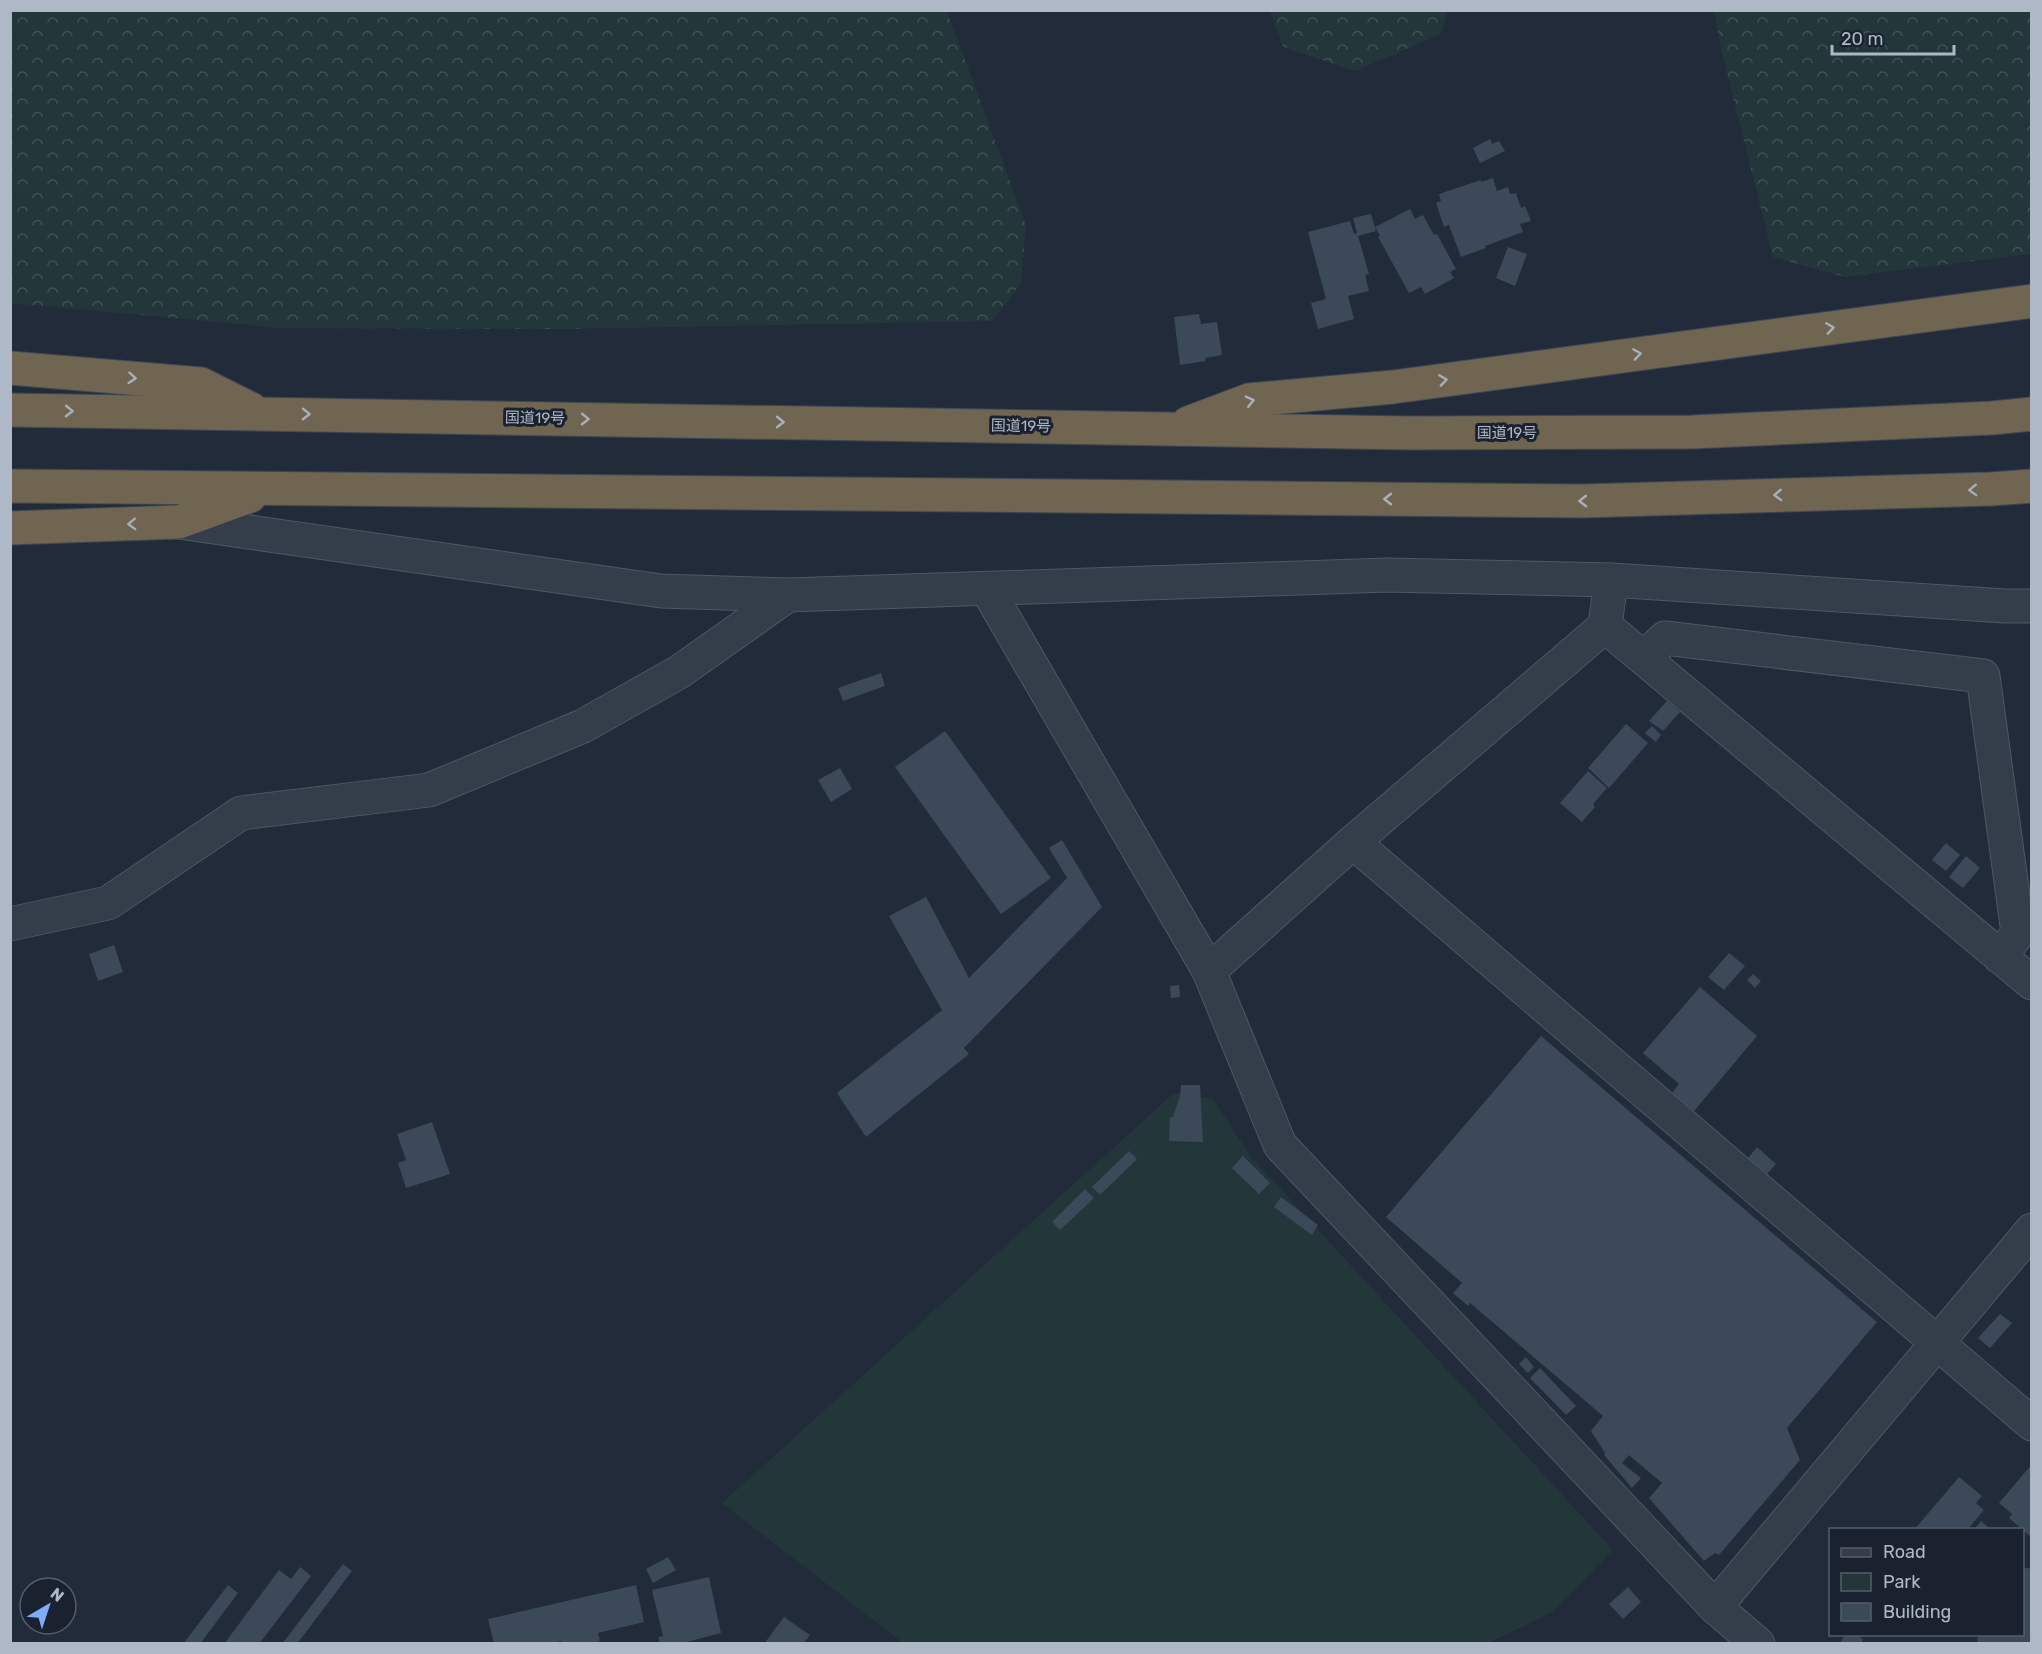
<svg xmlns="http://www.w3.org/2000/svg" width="2042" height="1654" viewBox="0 0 2042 1654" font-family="Rubik,'Noto Sans JP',sans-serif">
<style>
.green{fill:#23373b}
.forest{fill:url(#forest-crowns)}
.building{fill:#3c4959}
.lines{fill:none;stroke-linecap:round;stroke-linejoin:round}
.minor-casing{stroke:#4f5865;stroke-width:35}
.highway-casing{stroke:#3f4855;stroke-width:35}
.minor{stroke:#343d4a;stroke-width:33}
.highway{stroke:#706551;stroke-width:33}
.oneway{stroke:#a9b0ba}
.labels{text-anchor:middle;stroke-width:6;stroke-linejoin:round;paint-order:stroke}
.street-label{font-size:15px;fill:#afb8c6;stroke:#1a222f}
</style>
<defs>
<pattern id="forest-crowns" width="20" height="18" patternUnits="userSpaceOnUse" patternTransform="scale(1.5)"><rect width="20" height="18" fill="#23373b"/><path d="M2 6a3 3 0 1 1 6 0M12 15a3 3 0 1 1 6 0" fill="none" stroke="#405256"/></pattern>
</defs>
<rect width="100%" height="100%" fill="#212b3a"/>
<path class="green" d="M1174,1093L1213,1099L1252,1158L1613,1550L1551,1613L1488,1643H903L722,1503Z"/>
<g class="forest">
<path d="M10,11H947L1026,225L1021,283L993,321L560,329L282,328L11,303Z"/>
<path d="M1270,11V10L1448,11L1441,34L1355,71L1283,47Z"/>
<path d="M1714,11H2031V254L1845,277L1773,257L1722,53Z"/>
</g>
<g class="building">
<path d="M1490,139L1492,144L1499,141L1505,151L1480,163L1473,148Z"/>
<path d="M1493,178L1497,191L1508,187L1510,194L1516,193L1521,208L1525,206L1531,221L1520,224L1523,232L1485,246L1486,248L1461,257L1449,225L1444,227L1436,203L1441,201L1439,194L1481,180V182Z"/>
<path d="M1410,209L1415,219L1423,215L1434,235L1437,234L1456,269L1450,272L1454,278L1425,294L1421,287L1409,293L1378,237L1380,236L1375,227Z"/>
<path d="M1371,214L1376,231L1358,236L1369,274L1365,275L1369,291L1348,296L1354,319L1318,329L1311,303L1326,299L1308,232L1350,221L1354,234L1357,233L1353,218Z"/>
<path d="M1508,247L1527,254L1515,286L1496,278Z"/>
<path d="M1199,314L1201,324L1217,322L1222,355L1205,358L1206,361L1180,365L1174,317Z"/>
<path d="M881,673L885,686L843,701L838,688Z"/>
<path d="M1667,701L1680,712L1663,731L1649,721Z"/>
<path d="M1626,724L1648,743L1609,788L1588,768Z"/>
<path d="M1652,726L1661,735L1656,742L1645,733Z"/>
<path d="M945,731L1051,878L1001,914L895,767Z"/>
<path d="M840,768L852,789L831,802L818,780Z"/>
<path d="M1588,771L1607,788L1593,804L1595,807L1582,822L1560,803Z"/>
<path d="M1062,840L1102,907L964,1048L969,1054L866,1137L837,1093L942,1010L889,916L926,897L969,978L1067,878L1049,848Z"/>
<path d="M1946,843L1960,855L1946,871L1932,860Z"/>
<path d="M1966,856L1980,868L1963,888L1949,877Z"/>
<path d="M114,945L123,972L98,981L89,954Z"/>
<path d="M1729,953L1745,966L1724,990L1708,977Z"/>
<path d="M1753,974L1761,981L1755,988L1747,980Z"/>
<path d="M1179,985L1180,997L1171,998L1170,986Z"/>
<path d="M1700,987L1757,1036L1694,1111L1672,1093L1679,1084L1643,1053Z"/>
<path d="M1541,1036L1877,1322L1787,1428L1800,1460L1719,1555L1715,1553L1704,1561L1649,1498L1662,1483L1629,1455L1622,1463L1641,1478L1632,1488L1604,1455L1605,1453L1591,1431L1603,1416L1470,1303L1468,1306L1453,1293L1462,1283L1386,1217Z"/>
<path d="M1181,1085H1200L1203,1142L1169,1141L1170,1117H1173L1180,1096Z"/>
<path d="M432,1122L450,1174L406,1188L398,1163L406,1160L397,1134Z"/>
<path d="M1757,1147L1776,1164L1767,1174L1748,1158Z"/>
<path d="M1129,1151L1137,1159L1100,1195L1092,1187Z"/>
<path d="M1243,1156L1270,1183L1259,1194L1232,1168Z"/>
<path d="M1085,1189L1094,1198L1060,1230L1052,1222Z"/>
<path d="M1281,1197L1318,1225L1312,1235L1274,1207Z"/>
<path d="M2000,1314L2012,1323L1990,1348L1978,1338Z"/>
<path d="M1526,1357L1534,1367L1528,1373L1519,1364Z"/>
<path d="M1540,1368L1576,1406L1566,1415L1530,1378Z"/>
<path d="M2032,1464V1538L2009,1518L2012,1514L1999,1503Z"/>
<path d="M1959,1477L1982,1496L1976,1503L1984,1510L1967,1530H1914Z"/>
<path d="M1981,1521L1991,1530H1974Z"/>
<path d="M668,1557L676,1570L653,1583L646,1569Z"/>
<path d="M343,1564L352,1571L297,1644H282Z"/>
<path d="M300,1567L311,1576L259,1644H224L279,1570L291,1579Z"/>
<path d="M2022,1567L2032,1569V1644H1977L1978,1634H2022Z"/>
<path d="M709,1577L721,1633L679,1644H660L658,1637L663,1636L652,1590Z"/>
<path d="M228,1585L238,1593L200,1644H183Z"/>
<path d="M636,1585L644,1622L598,1633L600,1641L590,1644H561V1641L549,1644H494L488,1619Z"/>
<path d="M1628,1587L1641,1602L1623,1619L1609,1604Z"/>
<path d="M784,1617L810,1635L803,1644H764Z"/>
<path d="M1846,1634H1857L1863,1640L1860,1644H1839Z"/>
</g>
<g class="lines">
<defs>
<g id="minor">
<path d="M179,522L661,591L788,595"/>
<path d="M1611,580L1605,626L2032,983"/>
<path d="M987,589L1209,971L1280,1145L1715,1607L1758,1644"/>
<path d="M1644,658L1665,638L1983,676L2018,933L2000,957"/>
<path d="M1353,842L2032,1424"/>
<path d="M10,924L108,903L241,813L429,790L583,726L679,672L788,595L1387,575L1611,580L2005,606H2032"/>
<path d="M1209,971L1353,842L1605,626"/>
<path d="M1715,1607L2032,1230"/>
</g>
<g id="highway">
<path d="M10,368L201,384L251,409"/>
<path d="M10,410L1411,433L1692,432L1992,418L2032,414"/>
<path d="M1188,423L1249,400L1393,387L2032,301"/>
<path d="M10,486L1582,501L1991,489L2032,486"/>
<path d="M10,528L179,522L250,496"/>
</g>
</defs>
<use href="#minor" class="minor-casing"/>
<use href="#highway" class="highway-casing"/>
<use href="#minor" class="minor"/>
<use href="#highway" class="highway"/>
</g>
<defs><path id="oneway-chevron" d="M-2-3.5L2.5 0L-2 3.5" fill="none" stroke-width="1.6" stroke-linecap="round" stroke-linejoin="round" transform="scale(1.5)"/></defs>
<g class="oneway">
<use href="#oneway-chevron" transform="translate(1830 328) rotate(-8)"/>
<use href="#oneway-chevron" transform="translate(1637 354) rotate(-8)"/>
<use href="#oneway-chevron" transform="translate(132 378) rotate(5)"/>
<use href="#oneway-chevron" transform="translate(1443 380) rotate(-8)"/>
<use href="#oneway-chevron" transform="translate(1250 401) rotate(-13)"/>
<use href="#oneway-chevron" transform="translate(69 411) rotate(1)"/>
<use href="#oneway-chevron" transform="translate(306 414) rotate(1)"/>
<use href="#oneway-chevron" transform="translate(585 419) rotate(1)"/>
<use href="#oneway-chevron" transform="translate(780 422) rotate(1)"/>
<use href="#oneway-chevron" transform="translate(1973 490) rotate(178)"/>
<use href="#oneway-chevron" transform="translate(1778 495) rotate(178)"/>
<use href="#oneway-chevron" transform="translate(1388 499) rotate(-180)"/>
<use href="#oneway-chevron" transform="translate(1583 501) rotate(179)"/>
<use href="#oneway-chevron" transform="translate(132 524) rotate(178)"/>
</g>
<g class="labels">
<g class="street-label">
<text transform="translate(535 418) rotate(1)" y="5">国道19号</text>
<text transform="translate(1021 426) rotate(1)" y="5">国道19号</text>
<text x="1507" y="438">国道19号</text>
</g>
</g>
<rect width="2042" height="1654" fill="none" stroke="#afb8c6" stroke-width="24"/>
<rect x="1829" y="1528" width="195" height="108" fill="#1a222f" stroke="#565e6b" stroke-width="1.5"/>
<rect x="1841" y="1548" width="30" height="9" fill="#343d4a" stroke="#565e6b" stroke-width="1.5"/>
<text x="1883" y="1558" font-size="18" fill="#afb8c6">Road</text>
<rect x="1841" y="1573" width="30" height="18" fill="#23373b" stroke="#565e6b" stroke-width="1.5"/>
<text x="1883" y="1588" font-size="18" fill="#afb8c6">Park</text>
<rect x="1841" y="1603" width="30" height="18" fill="#3c4959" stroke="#565e6b" stroke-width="1.5"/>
<text x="1883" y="1618" font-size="18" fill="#afb8c6">Building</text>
<g transform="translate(48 1606) rotate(39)"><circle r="28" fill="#1a222f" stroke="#565e6b" stroke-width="1.5"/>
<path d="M0-4.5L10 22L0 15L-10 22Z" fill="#80adfa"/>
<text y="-9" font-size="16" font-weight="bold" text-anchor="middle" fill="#afb8c6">N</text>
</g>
<path d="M1832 45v9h122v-9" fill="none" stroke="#afb8c6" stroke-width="3"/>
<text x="1841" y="45" font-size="18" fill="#afb8c6" stroke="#1a222f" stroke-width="4.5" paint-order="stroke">20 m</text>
</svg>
